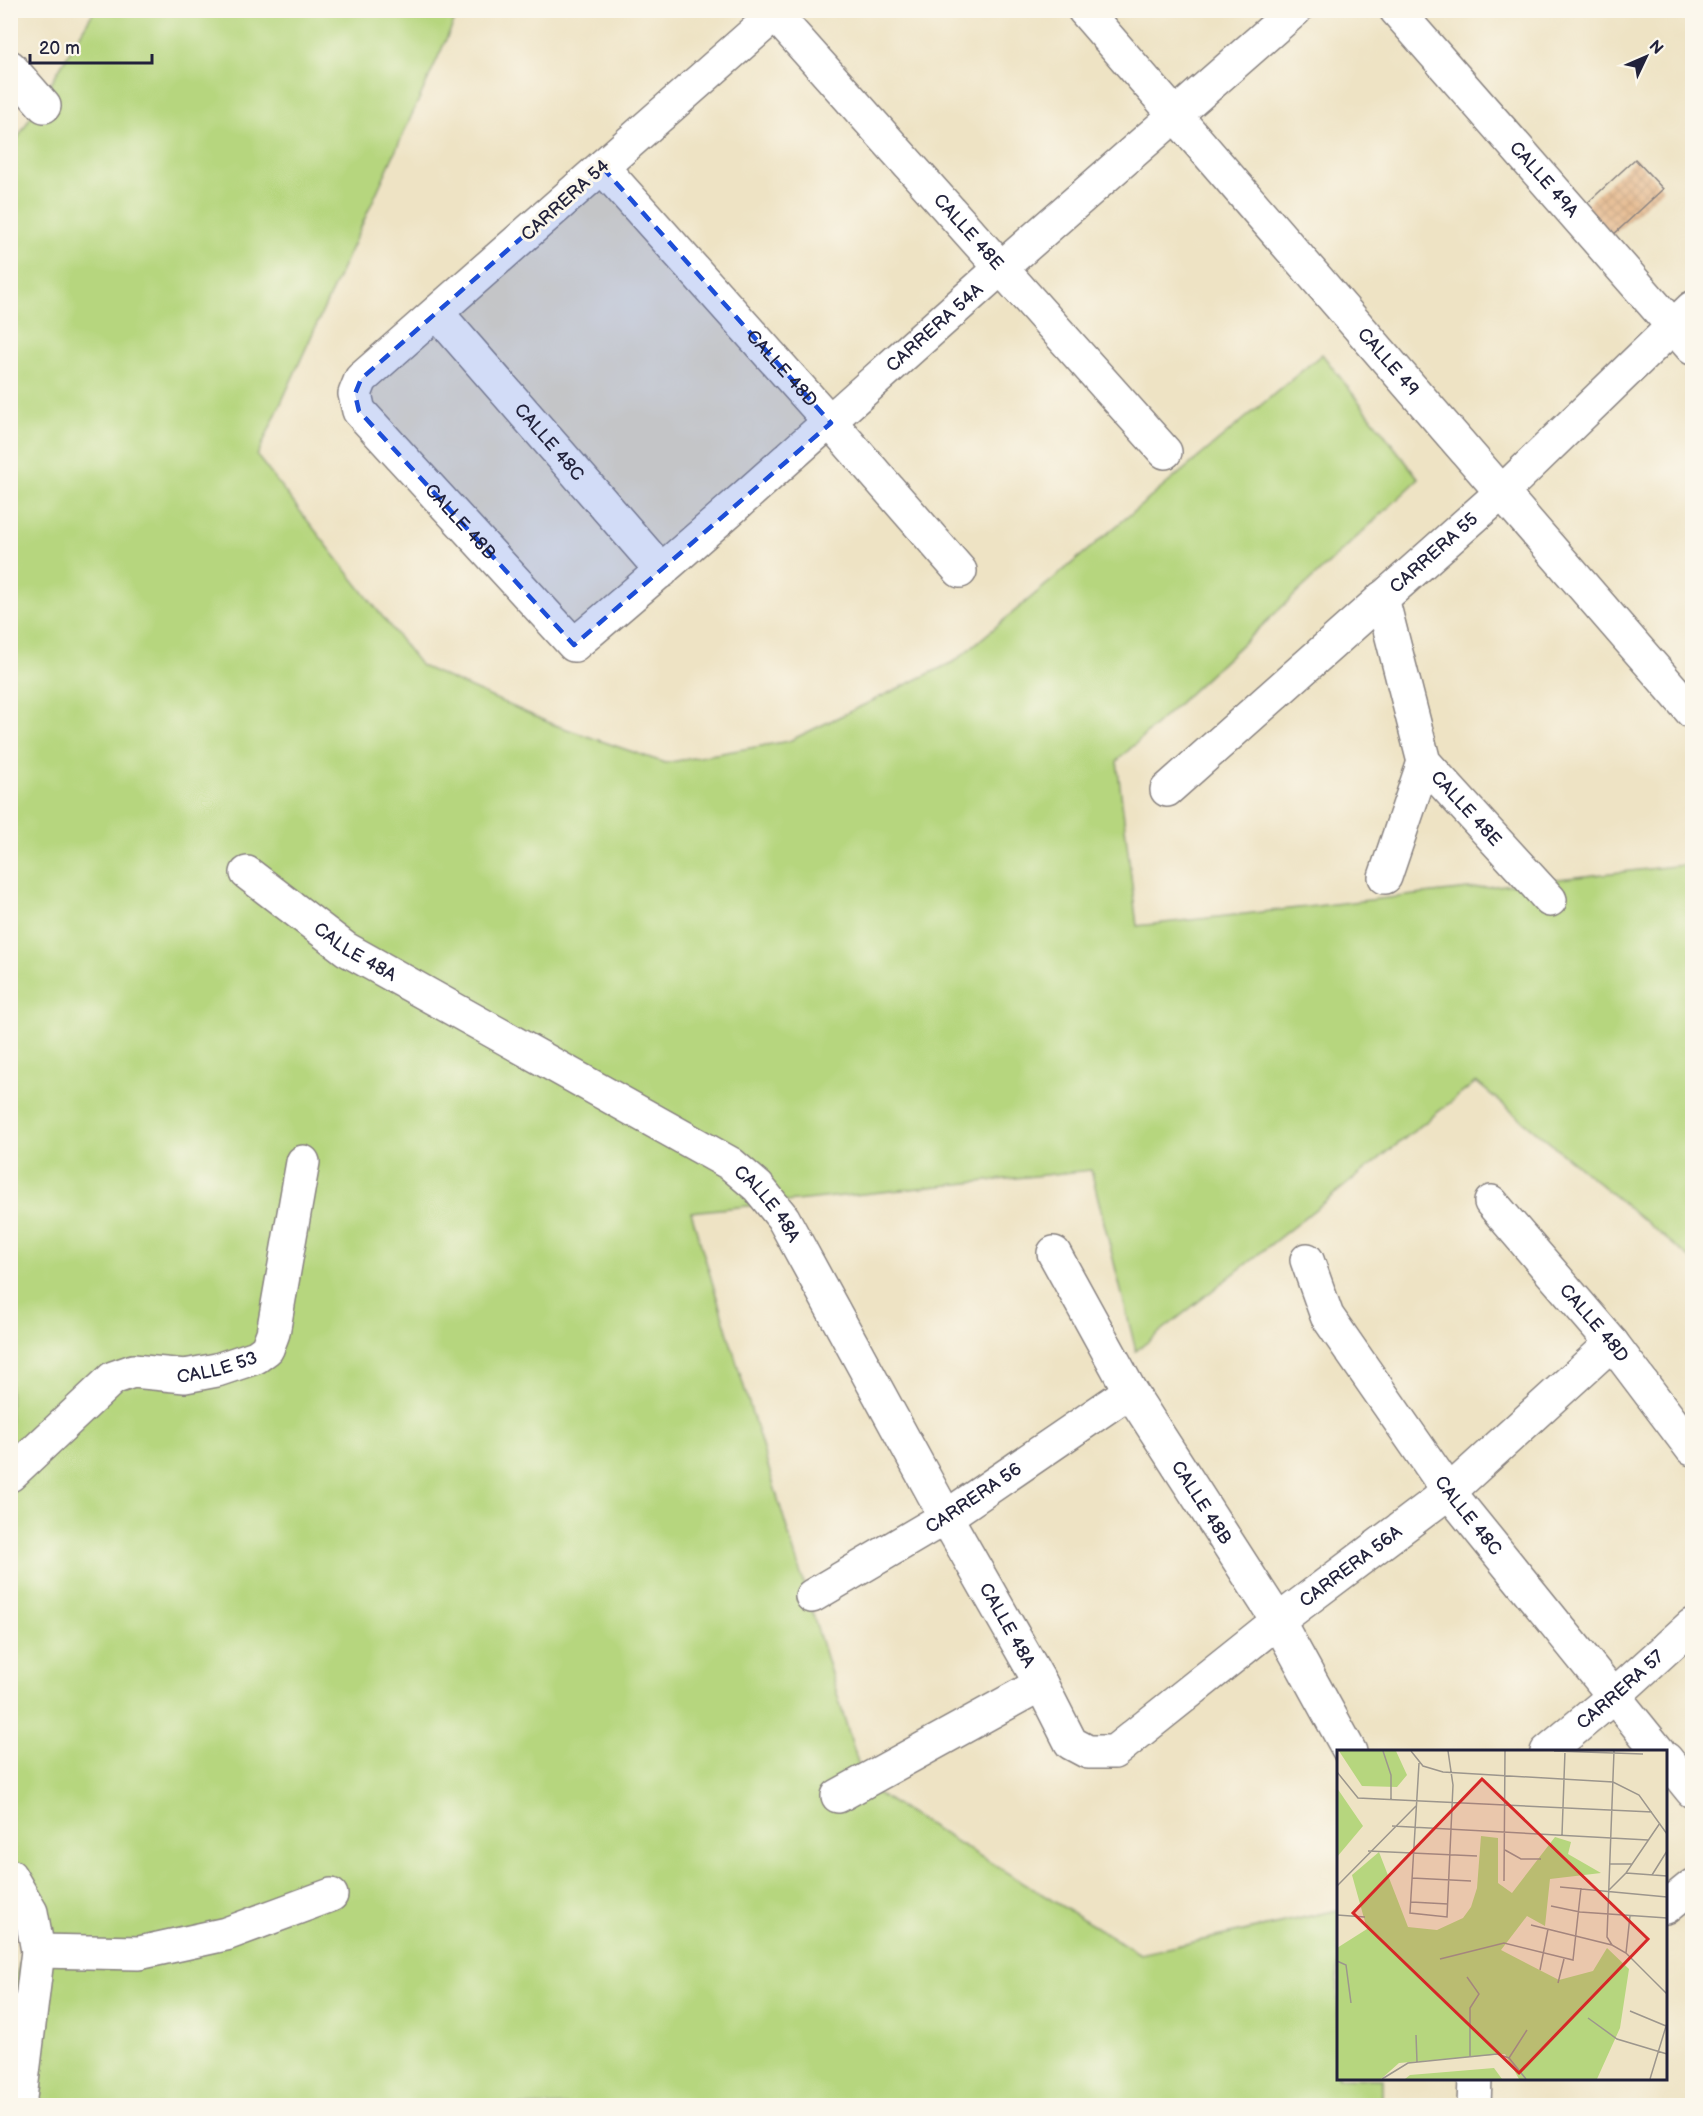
<svg xmlns="http://www.w3.org/2000/svg" width="1703" height="2116" viewBox="0 0 1703 2116" font-family="'Balsamiq Sans',sans-serif">
<style>
.green{fill:#b6d67e;stroke:#6c7c5c;stroke-width:1.5}
.building{fill:url(#building-cross-hatch)}
.lines{fill:none;stroke-linecap:round;stroke-linejoin:round}
.street-casing{stroke:#888280;stroke-width:36}
.street{stroke:#fff;stroke-width:33}
.marked{fill:#1d4ed8;fill-opacity:0.2;stroke:#1d4ed8;stroke-width:4.5;stroke-dasharray:12 8;stroke-linejoin:round}
.labels{text-anchor:middle;stroke-width:6;stroke-linejoin:round;paint-order:stroke}
.street-label{font-size:18px;fill:#22223b;stroke:#fbf7ec}
.inset-road{fill:none;stroke:#9c968d;stroke-width:1.5}
.view{fill:#d62828;fill-opacity:0.15;stroke:#d62828;stroke-width:3}
.inset-edge{fill:none;stroke:#22223b;stroke-width:3}
</style>
<defs>
<pattern id="building-cross-hatch" width="8" height="8" patternUnits="userSpaceOnUse" patternTransform="scale(1.5)"><rect width="8" height="8" fill="#e5b98e"/><path d="M0 0l8 8M0 8l8-8" fill="none" stroke="#c49f7b"/></pattern>
</defs>
<rect width="100%" height="100%" fill="#fbf7ec"/>
<filter id="ink" filterUnits="userSpaceOnUse"><feTurbulence type="fractalNoise" baseFrequency=".0167" numOctaves="2"/><feDisplacementMap in="SourceGraphic" scale="12" xChannelSelector="R" yChannelSelector="G"/><feConvolveMatrix kernelMatrix="1 2 1 2 8 2 1 2 1" color-interpolation-filters="sRGB"/></filter>
<filter id="wash" filterUnits="userSpaceOnUse"><feTurbulence type="fractalNoise" baseFrequency=".008" numOctaves="4" result="noise"/><feDisplacementMap in="SourceGraphic" scale="24" xChannelSelector="R" yChannelSelector="G"/><feGaussianBlur stdDeviation="1.35" result="paint"/><feColorMatrix in="noise" values="0 0 0 0 0 0 0 0 0 0 0 0 0 0 0 0 0 1.4 0 .05"/><feComposite in="paint" operator="in"/></filter>
<g filter="url(#wash)">
<rect width="100%" height="100%" fill="#eee3c4"/>
<path class="green" d="M94,11H459L257,456L421,666L552,724L665,763L789,741L955,661L1322,354L1419,479L1117,761L1137,926L1692,864V1260L1476,1082L1136,1351L1091,1170L691,1212L865,1786L1140,1954L1338,1910V2078L1382,2079V2105L11,2106V1991L40,1901L10,1873V151Z"/>
<g id="blocks">
<path class="building" d="M1635,159L1663,189L1612,236L1583,207Z"/>
</g>
</g>
<g filter="url(#ink)">
<use href="#blocks" fill-opacity="0" stroke="#888280" stroke-width="1.5"/>
<g class="lines">
<defs>
<g id="street">
<path id="s1" d="M771,10L1165,452"/>
<path id="s2" d="M780,10L361,379L355,394L359,411L574,645C719,523 859,394 1001,268C1099,182 1197,96 1295,10"/>
<path id="s3" d="M1084,10L1692,712"/>
<path id="s4" d="M1396,10L1692,348"/>
<path d="M10,67L44,106"/>
<path id="s5" d="M602,167L831,423L960,571"/>
<path id="s6" d="M437,313L662,571"/>
<path id="s7" d="M1382,598L1424,762L1550,900"/>
<path id="s8" d="M1167,790L1502,492L1692,308"/>
<path id="s9" d="M247,873L346,949L731,1164L758,1187L783,1218L946,1517L1041,1684L1071,1743L1088,1752H1114L1278,1621L1449,1492L1612,1343"/>
<path d="M1385,877L1424,762"/>
<path id="s10" d="M1491,1202L1612,1343L1692,1449"/>
<path id="s11" d="M1054,1253L1130,1391L1278,1621L1350,1752"/>
<path id="s12" d="M1307,1260L1327,1316L1449,1492L1659,1752"/>
<path id="s13" d="M10,1475L113,1378L133,1371L185,1376L217,1370L256,1357L267,1349L273,1333L303,1162"/>
<path id="s14" d="M812,1596L946,1517L1130,1391"/>
<path id="s15" d="M1547,1752L1613,1697L1692,1625"/>
<path d="M1666,1759L1692,1791"/>
<path d="M838,1796L1041,1684"/>
<path d="M10,1876L31,1912L38,1951L19,2106"/>
<path d="M1666,1907L1692,1886"/>
<path d="M38,1951L139,1953L226,1934L331,1895"/>
<path d="M1474,2106L1475,2078"/>
</g>
</defs>
<use href="#street" class="street-casing"/>
<use href="#street" class="street"/>
</g>
</g>
<path class="marked" d="M602,167L831,423L574,645L359,411L355,394L361,379Z"/>
<g class="labels">
<g class="street-label">
<text dy="6" stroke="none"><textPath href="#s4" startOffset="225">CALLE 49A</textPath></text>
<text transform="translate(565 200) rotate(-42)" y="6">CARRERA 54</text>
<text dy="6" stroke="none"><textPath href="#s1" startOffset="297">CALLE 48E</textPath></text>
<text dy="6" stroke="none"><textPath href="#s2" startOffset="1390">CARRERA 54A</textPath></text>
<text dy="6" stroke="none"><textPath href="#s3" startOffset="465">CALLE 49</textPath></text>
<text dy="6" stroke="none"><textPath href="#s5" startOffset="270">CALLE 48D</textPath></text>
<text dy="6" stroke="none"><textPath href="#s6" startOffset="171">CALLE 48C</textPath></text>
<text dy="6" stroke="none"><textPath href="#s2" startOffset="742">CALLE 48B</textPath></text>
<text dy="6" stroke="none"><textPath href="#s8" startOffset="357">CARRERA 55</textPath></text>
<text dy="6" stroke="none"><textPath href="#s7" startOffset="232">CALLE 48E</textPath></text>
<text dy="6" stroke="none"><textPath href="#s9" startOffset="134">CALLE 48A</textPath></text>
<text dy="6" stroke="none"><textPath href="#s9" startOffset="620">CALLE 48A</textPath></text>
<text dy="6" stroke="none"><textPath href="#s10" startOffset="159">CALLE 48D</textPath></text>
<text dy="6" stroke="none"><textPath href="#s13" startOffset="248">CALLE 53</textPath></text>
<text dy="6" stroke="none"><textPath href="#s14" startOffset="189">CARRERA 56</textPath></text>
<text dy="6" stroke="none"><textPath href="#s11" startOffset="290">CALLE 48B</textPath></text>
<text dy="6" stroke="none"><textPath href="#s12" startOffset="304">CALLE 48C</textPath></text>
<text dy="6" stroke="none"><textPath href="#s9" startOffset="1586">CARRERA 56A</textPath></text>
<text dy="6" stroke="none"><textPath href="#s9" startOffset="1106">CALLE 48A</textPath></text>
<text dy="6" stroke="none"><textPath href="#s15" startOffset="96">CARRERA 57</textPath></text>
</g>
</g>
<g transform="translate(1337 1750)">
<rect width="330" height="330" fill="#eee3c4"/>
<path d="M2,1H59L70,25L60,37L25,36ZM0,38L26,76L0,107ZM144,86L161,88V133L175,143L218,87L234,92L231,104L264,123L213,129L208,176L190,166L164,200L222,230L256,221L270,198L292,219L283,278L260,329H182L168,304L62,313L44,329H0V198L30,179L15,125L42,102L71,177L100,180L126,168L134,157L140,138ZM157,318L165,329H68L73,325Z" fill="#b6d67e"/>
<path class="inset-road" d="M46,1L54,25V50M74,1L86,16L106,22L276,32L302,45L330,84M217,1L306,4M82,13L73,163L110,167L116,35L111,1M0,22L21,48L315,62M55,76L311,90M225,85L228,1M168,100L184,109H204M31,101L140,106M273,114H295M289,123L330,126M315,125L330,101M75,128L134,131M167,131L168,1M0,136L79,56M223,137L330,147M272,140L289,123L323,73M74,152L111,154M214,156L243,162L330,168M0,165L28,167M194,175L275,195L289,203L330,244M275,195L270,187L277,1M289,203L293,166M103,209L167,193L236,210L244,138M0,211L9,215L14,253M203,220L211,179M130,227L142,244L133,258V306M221,233L227,209M293,261L329,276M251,268L280,289L330,304M79,285L80,312M172,308L190,280M45,329L71,313L160,304L172,308L189,329M313,329L330,273"/>
<path class="view" d="M145,29L311,189L182,323L16,163Z"/>
<rect width="330" height="330" class="inset-edge"/>
</g>
<rect width="1703" height="2116" fill="none" stroke="#fbf7ec" stroke-width="36"/>
<g transform="translate(1646 57) rotate(46)" stroke="#fbf7ec" stroke-width="4.5" paint-order="stroke">
<path d="M0-4.5L10 22L0 15L-10 22Z" fill="#22223b"/>
<text y="-9" font-size="16" font-weight="bold" text-anchor="middle" fill="#22223b">N</text>
</g>
<path d="M30 54v9h122v-9" fill="none" stroke="#22223b" stroke-width="3"/>
<text x="39" y="54" font-size="18" fill="#22223b" stroke="#fbf7ec" stroke-width="4.5" paint-order="stroke">20 m</text>
</svg>
